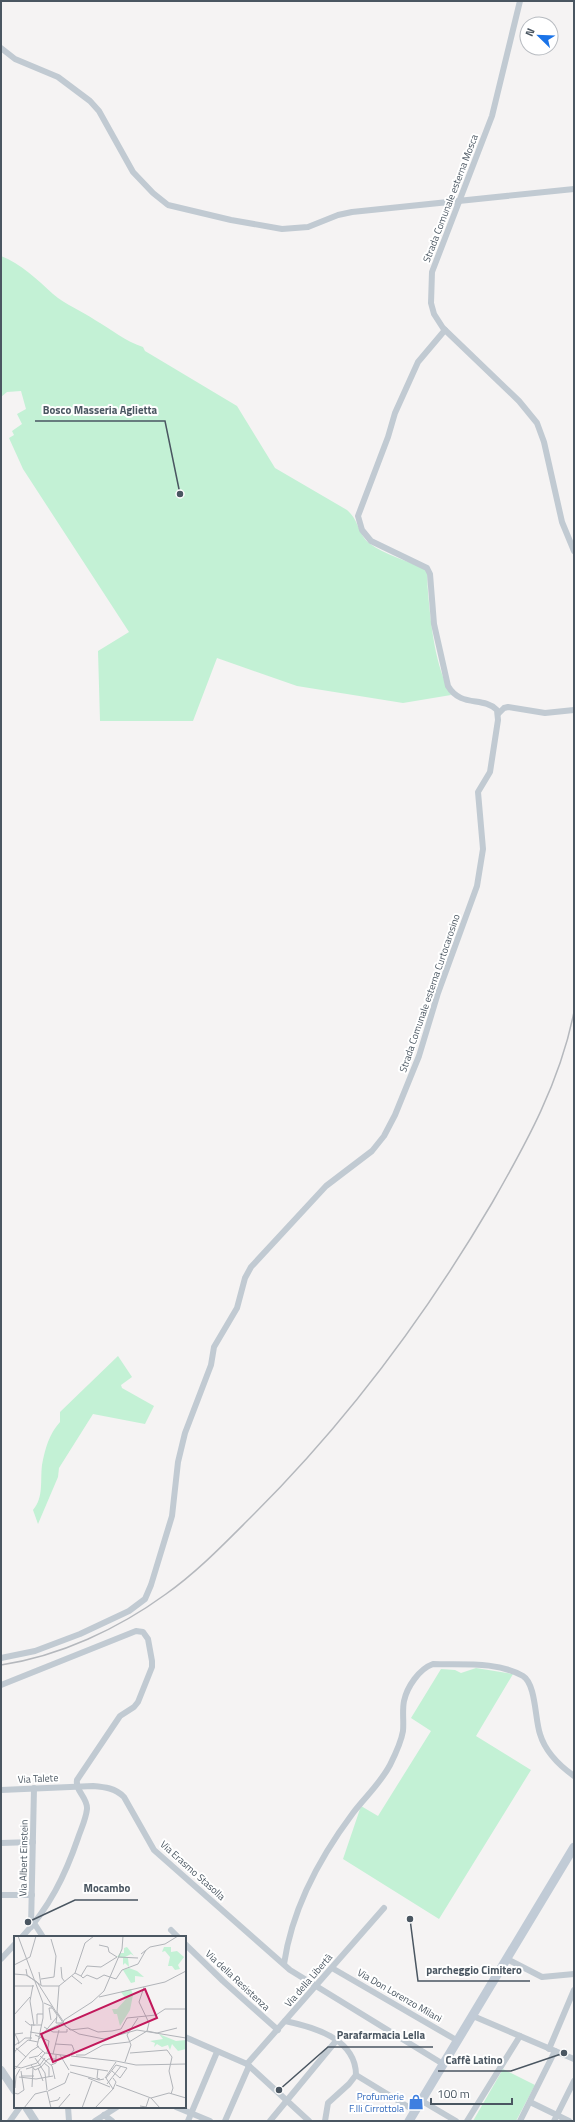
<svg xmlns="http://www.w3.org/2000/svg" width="575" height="2122" viewBox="0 0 575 2122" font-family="'Titillium Web',sans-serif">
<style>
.green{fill:#c3f1d5}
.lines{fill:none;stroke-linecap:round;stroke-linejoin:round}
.minor{stroke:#c1cad2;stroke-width:6}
.tertiary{stroke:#c1cad2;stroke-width:8}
.secondary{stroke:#c1cbd6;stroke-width:9}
.rail{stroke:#b5b8bd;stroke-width:1.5}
.labels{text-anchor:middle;stroke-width:4;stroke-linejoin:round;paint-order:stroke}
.street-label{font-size:10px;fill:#4a5661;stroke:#fff}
.shop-label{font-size:10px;fill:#366cbe;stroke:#fff;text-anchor:end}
.inset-road{fill:none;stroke:#b1b4b9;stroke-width:1}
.view{fill:#c2185b;fill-opacity:0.15;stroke:#c2185b;stroke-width:2}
.inset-edge{fill:none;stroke:#4a5661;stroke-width:2}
.leader{fill:none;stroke:#4a5661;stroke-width:1.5}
.callout-dot{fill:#4a5661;stroke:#fff;stroke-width:1.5}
.callout-label{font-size:11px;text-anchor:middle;font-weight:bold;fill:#4a5661;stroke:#fff;stroke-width:4;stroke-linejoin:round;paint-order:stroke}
</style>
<rect width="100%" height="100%" fill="#f5f3f3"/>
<g class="green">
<path d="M1,256C21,264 38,280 53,294C66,305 82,311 95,320C112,330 125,341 143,347L145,351L237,406L275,468L347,510C359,520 358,534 369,543C384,555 410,561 427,570C428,577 427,585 428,592C431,626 435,665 451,695L403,703L297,686L217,658L193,721H100L98,651L129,632L23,469L9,438L14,435L12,431L22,424L17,414L26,409L21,391L7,392L1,397Z"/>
<path d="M118,1356L132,1377L121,1385L122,1388L154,1406L145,1424L93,1414L59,1468L58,1477L38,1524L33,1510C44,1497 40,1481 42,1465C45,1449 49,1434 60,1422V1412Z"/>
<path d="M476,1668L513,1674L476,1736L531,1770L439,1919L343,1859L361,1806L378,1816L431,1731L411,1718L441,1669L455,1670L461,1673Z"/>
<path d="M503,2069L535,2085L516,2121H473Z"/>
</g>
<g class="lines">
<g class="minor">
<path d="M520,1L492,116L432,272L431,303L434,314L443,328L519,401L537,423L544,442L562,522L574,551"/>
<path d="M1,48L15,59L58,77L90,101L99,111L133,172L153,193L168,205L231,220L282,229L308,227L338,215L352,212L574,189"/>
<path d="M498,714L504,708L508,707L545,713L574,710"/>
<path d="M1,1658L35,1651L80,1634L129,1611L145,1599L151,1585L172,1516L178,1462L185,1433L211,1365L214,1347L237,1308L245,1278L251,1267L326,1186L372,1151L384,1136L395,1115L419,1056L438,993L477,886L483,849L478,792L490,772L498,720L497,710C483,696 461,708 448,686L434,624L430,574L427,568L371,541L362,530L358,516L388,437L395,413L418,362L445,330"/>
<path d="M1,1685L136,1631L143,1632L148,1639L152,1661V1667L138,1702L134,1707L120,1716L77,1780C75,1791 88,1798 87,1809C86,1819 81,1829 78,1838C65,1876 49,1908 22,1937"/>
<path d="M1,1790L93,1786C105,1787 115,1788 124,1797L154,1850L290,1970L443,2064"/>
<path d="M1,1843L33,1842"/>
<path d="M1,1895H32"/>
<path d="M34,1923L43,1937"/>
<path d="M31,1927L34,1788"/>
<path d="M171,1930L178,1937"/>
<path d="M185,1944L223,1981L278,2030"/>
<path d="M1,1959L15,1944"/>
<path d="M507,1959L542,1977L574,1974"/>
<path d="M284,1964C292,1909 320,1857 353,1813C365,1797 380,1784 390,1765C395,1755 401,1743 403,1731C404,1721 402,1711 404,1701C407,1687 419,1669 433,1664C462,1665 497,1661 523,1676C536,1684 535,1720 540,1734C545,1751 560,1766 574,1776"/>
<path d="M332,1968L458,2041"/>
<path d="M473,2016L574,2059"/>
<path d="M285,2021C314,2027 356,2039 356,2075L349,2084L328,2103L325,2121"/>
<path d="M185,2037L247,2064L309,2121"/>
<path d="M549,2049L574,1990"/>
<path d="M247,2064L384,1908"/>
<path d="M356,2075L415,2111"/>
<path d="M422,2101L456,2121"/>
<path d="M530,2102L569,2121"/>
<path d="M68,2107L69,2121"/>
<path d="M176,2107L210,2121"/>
<path d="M104,2115L112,2121"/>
<path d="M10,2121L20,2107"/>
<path d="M95,2121L117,2107"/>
<path d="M188,2121L217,2052"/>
<path d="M225,2121L249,2066"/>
<path d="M270,2121L336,2041"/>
<path d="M467,2121L520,2036"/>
<path d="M520,2121L555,2051"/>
<path d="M554,2121L574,2081"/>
</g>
<g class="tertiary">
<path d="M1,2070L15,2091"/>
<path d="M26,2107L35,2121"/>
</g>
<path class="secondary" d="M409,2121L574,1847"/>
<path class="rail" d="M1,1665C60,1656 118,1629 166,1594C197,1572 223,1545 250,1518C344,1425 425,1317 492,1203C527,1142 560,1082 574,1012"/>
</g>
<defs>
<symbol id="shop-bare" viewBox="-9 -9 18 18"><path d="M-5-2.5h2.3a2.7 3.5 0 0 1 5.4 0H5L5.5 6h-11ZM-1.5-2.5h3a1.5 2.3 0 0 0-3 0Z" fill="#3f7fe0" stroke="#fff" stroke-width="2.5" paint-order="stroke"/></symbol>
</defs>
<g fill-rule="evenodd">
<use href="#shop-bare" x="405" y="2091" width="22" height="22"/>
</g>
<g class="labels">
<g class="street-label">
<text transform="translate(450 198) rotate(-69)" y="4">Strada Comunale esterna Mosca</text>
<text transform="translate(429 993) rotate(-71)" y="4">Strada Comunale esterna Curtocarosino</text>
<text transform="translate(38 1778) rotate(-3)" y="4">Via Talete</text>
<text transform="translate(23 1858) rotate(-89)" y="4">Via Albert Einstein</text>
<text transform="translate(193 1870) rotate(42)" y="4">Via Erasmo Stasolla</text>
<text transform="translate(238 1980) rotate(43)" y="4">Via della Resistenza</text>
<text transform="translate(308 1980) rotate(-49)" y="4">Via della Libertà</text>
<text transform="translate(400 1995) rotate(30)" y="4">Via Don Lorenzo Milani</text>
</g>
<g class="shop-label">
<text x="404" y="2100">Profumerie<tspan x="404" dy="12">F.lli Cirrottola</tspan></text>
</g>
</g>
<g transform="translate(14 1936)">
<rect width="172" height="172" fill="#f5f3f3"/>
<path d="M113,11L120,20L117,18L111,21L114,22L115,31L111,27L109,29V22L103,21L106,17H110V12ZM150,11H157V16L163,15L170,21L164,29L166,33L161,34L158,30H154L156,21L151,15L148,16ZM115,32L123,35L130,41L121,40V46L117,47L109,34ZM117,53L119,59L116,74L106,90L103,78H100L98,73H103L112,63L107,56ZM145,98L162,105L172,104V113L164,115L158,108L156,114L154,109L148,111L143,108L140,111L141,107L136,105L149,103Z" fill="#c3f1d5"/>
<path class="inset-road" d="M4,0L29,67M85,9L94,11L95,16L103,21M127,18L136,11L151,8L164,0M104,21L124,22M0,29L16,21L22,0M47,31L48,42L51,46M12,33L13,39L28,50H45M25,36L27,49M61,37L67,40L73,30L87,31L103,21M0,38L12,39L23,46L51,90L65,98L90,103L123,94L172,102M58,40L68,48M67,40L69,42L73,39L83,43L90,39L102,43L108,34L124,28L132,14M27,43L40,41L42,20L37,3M19,49L16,65L20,90M0,50H20M130,51L125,66L135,87L133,95M85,61L151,46L172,35M30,67L37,70L43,79L42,87M0,79L16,61M37,84L35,72H38M11,85L16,89H28M49,85L43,76L45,50L61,37L71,7L80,0M42,87H49L50,84L78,66L90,55L108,13L109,0M49,87L56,94L74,92L84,96L98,95L107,93L113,82L142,79L151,73H172M23,88V78H29M30,91L39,96H53V93M34,94L48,87M16,96L28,98M21,99L35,105L33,117M25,103L43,81M16,105L18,88M24,106L29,82V67M24,106L23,110L31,117M4,108L11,102H18M41,108L58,109L60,114L56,119M0,110L5,106L1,98L9,97M2,112L12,121M31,117L56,120M116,117L153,114L158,121L155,135L159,152L157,158M39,118L45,94M46,119L55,134M62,119H71L89,109L115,106L133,95L143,97L163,92M0,120L1,115L14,104L24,106M26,120L38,130L41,143M57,120L102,125M15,122L24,120L29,115M21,122L31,137L33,154M102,125L122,129L172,128M111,126L117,109L113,99L124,82M30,127L35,131V141M17,129L21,134L27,131L34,123H42M37,129L42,127V119M56,129L94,135M0,130L7,132L23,127L31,117M24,132L29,145M12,133L26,129L31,122M84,133L83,142L86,143M0,134L17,115L25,110M98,135L106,142L113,132L102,129L92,142L99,153L102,146L99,142M56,136L85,144L90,143M7,140H20M5,141L22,143L39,140M74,142L96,151M91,142L102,126M93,148L107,130M102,149L137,162L155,157L172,162M18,151L19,132M1,152L2,140L6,133M33,155L37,172M34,155L51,147L55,137M0,157L4,158L10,154L7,135M137,162L146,172M35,166L44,164L46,161M126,170L132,171L135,162M10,172L21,158L33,155M44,172L56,158M68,172L78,145M81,172L100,152"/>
<path class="view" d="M131,53L143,82L39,126L27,98Z"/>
<rect width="172" height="172" class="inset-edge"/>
</g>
<path class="leader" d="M180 494L165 421H35M28 1922L75 1900H138M410 1919L418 1981H530M279 2090L328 2047H433M564 2053L511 2071H438"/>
<g class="callout-dot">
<circle cx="180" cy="494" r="4"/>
<circle cx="28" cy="1922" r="4"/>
<circle cx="410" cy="1919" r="4"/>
<circle cx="279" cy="2090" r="4"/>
<circle cx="564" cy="2053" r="4"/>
</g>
<g class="callout-label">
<text x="100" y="414">Bosco Masseria Aglietta</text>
<text x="107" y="1892">Mocambo</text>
<text x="474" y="1974">parcheggio Cimitero</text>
<text x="381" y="2039">Parafarmacia Lella</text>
<text x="474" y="2064">Caffè Latino</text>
</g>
<rect width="575" height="2122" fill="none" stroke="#4a5661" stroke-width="4"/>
<g transform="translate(539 36) rotate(293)"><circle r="19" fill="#ffffff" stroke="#b7bbc0"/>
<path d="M0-3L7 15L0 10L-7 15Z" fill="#1a73e8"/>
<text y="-6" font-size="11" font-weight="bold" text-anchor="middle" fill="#4a5661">N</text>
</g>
<path d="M431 2098v6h81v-6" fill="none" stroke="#4a5661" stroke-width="2"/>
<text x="437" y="2098" font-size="12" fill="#4a5661" stroke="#ffffff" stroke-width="3" paint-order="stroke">100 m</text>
</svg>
